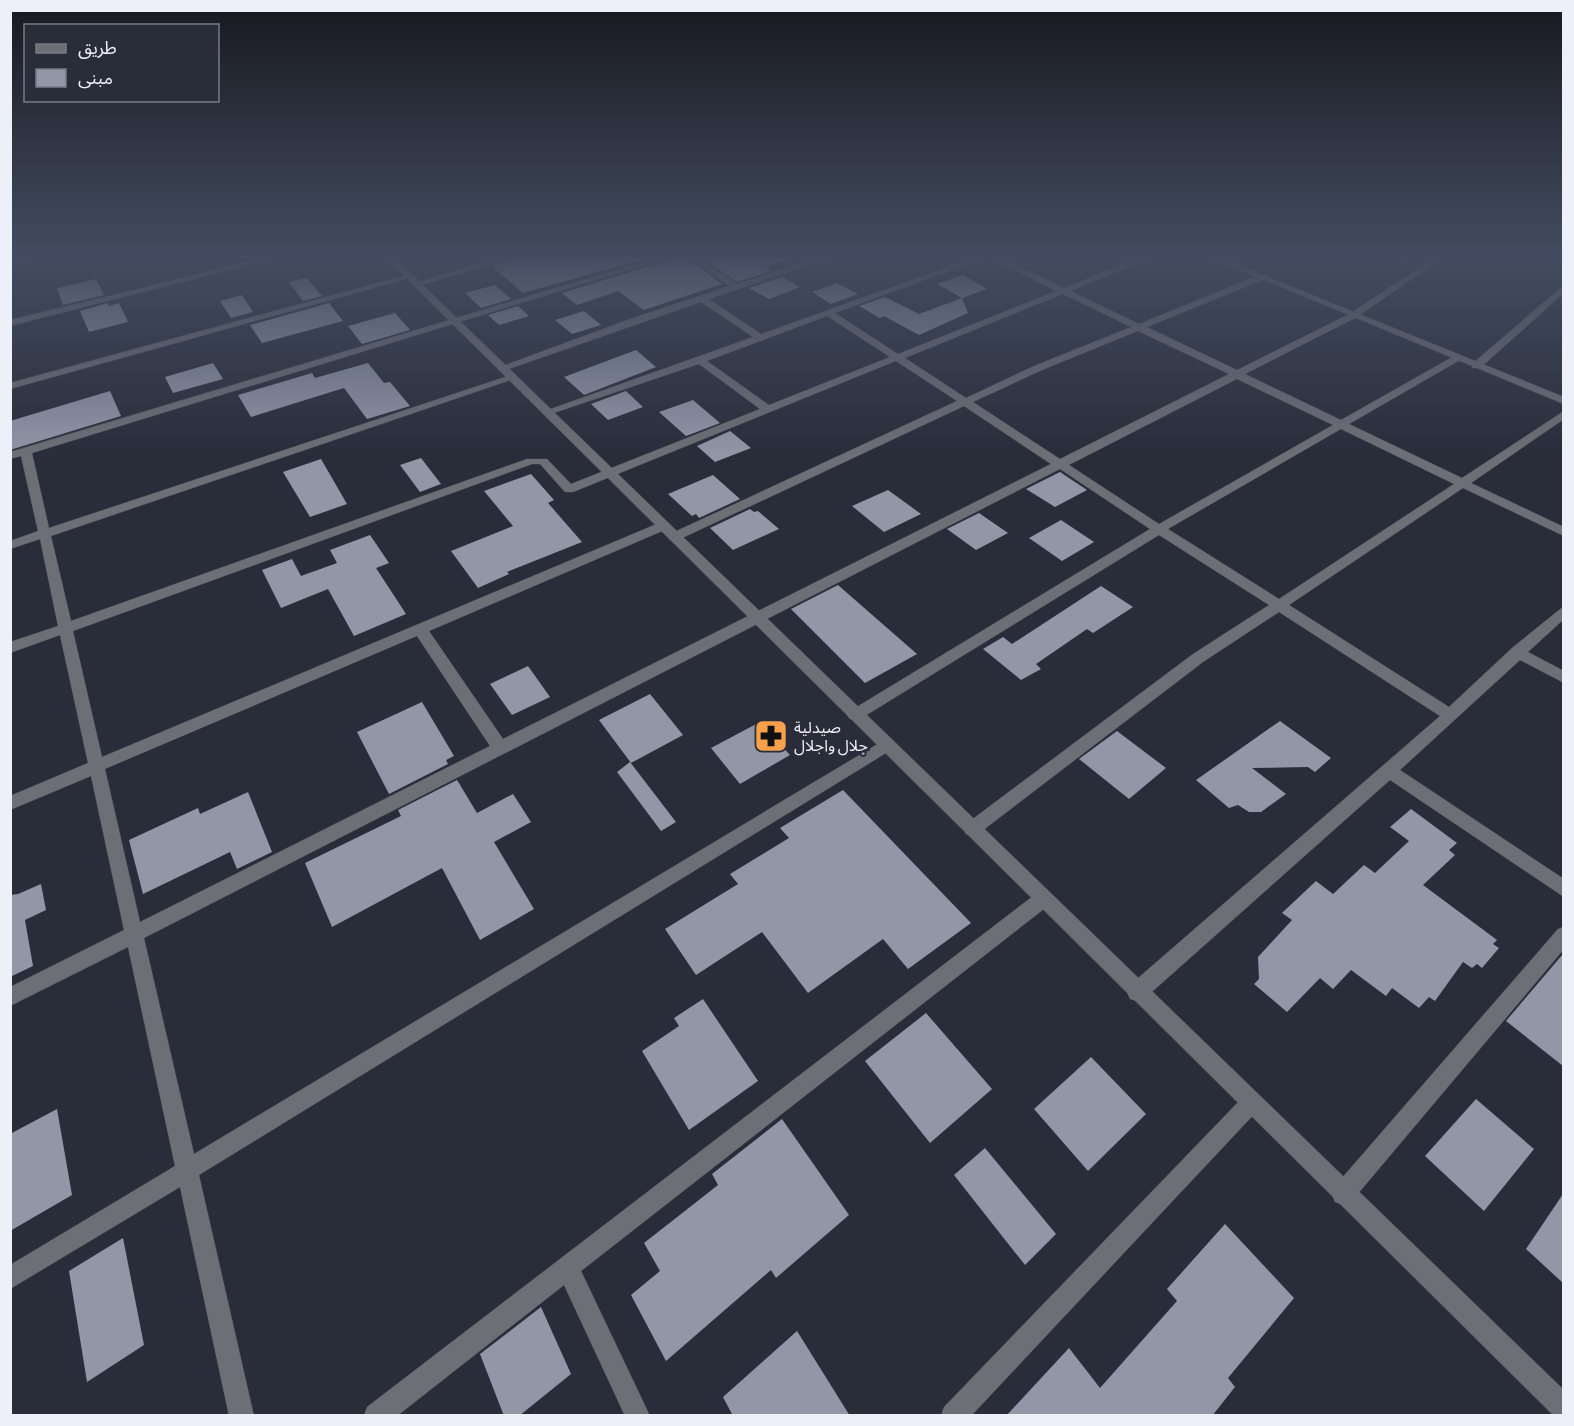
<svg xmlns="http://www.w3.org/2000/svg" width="1574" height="1426" viewBox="0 0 1574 1426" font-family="'Alegreya Sans','Noto Sans Arabic',sans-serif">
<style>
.building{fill:#9297a8}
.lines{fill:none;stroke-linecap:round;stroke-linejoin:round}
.minor-casing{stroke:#444855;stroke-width:1}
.tertiary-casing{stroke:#444855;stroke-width:1}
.path{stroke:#838691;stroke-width:2;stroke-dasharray:1 3;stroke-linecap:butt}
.minor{fill:#6d6f76;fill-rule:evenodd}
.tertiary{fill:#6d6f76;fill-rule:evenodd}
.labels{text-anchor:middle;stroke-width:6;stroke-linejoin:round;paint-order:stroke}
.poi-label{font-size:16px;fill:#edf0f9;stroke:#292d3a;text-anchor:start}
</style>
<rect width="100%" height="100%" fill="#292d3a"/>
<g class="building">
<path d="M516,257H652L523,293L492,266Z"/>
<path d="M673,257H686L722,284L644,310L618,291L577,305L562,293L672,259Z"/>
<path d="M701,257H786L787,260L765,267L771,271L737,282Z"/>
<path d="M963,275L987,289L962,298L968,313L919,335L884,316L880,318L859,306L885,297L919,314L962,298L937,284Z"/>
<path d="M782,277L800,287L769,299L749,288Z"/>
<path d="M307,278L322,296L303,301L289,282Z"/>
<path d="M96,279L104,295L63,305L57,288Z"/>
<path d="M837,283L858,294L831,304L812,292Z"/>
<path d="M495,285L511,299L481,308L465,293Z"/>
<path d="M242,295L253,312L231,318L220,301Z"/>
<path d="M108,303L109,306L119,303L128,322L89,332L80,311Z"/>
<path d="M329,303L343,321L262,343L250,325Z"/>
<path d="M518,306L529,316L499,325L488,315Z"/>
<path d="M584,311L601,325L572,334L555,320Z"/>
<path d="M395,313L410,330L362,344L348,326Z"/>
<path d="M636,350L656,367L584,395L564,377Z"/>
<path d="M213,363L223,379L173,393L165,377Z"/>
<path d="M368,363L384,383L390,382L410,406L367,419L344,388L251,417L238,395L312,373L315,378Z"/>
<path d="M110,391L121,416L10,450V421Z"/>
<path d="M626,391L643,407L608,420L591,404Z"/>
<path d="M693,400L720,423L686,436L659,412Z"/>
<path d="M730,431L751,448L715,462L697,446Z"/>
<path d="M421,458L441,484L420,492L400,465Z"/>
<path d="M321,459L347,504L310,517L283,472Z"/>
<path d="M1060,472L1087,490L1055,507L1026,489Z"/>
<path d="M531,474L554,500L548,503L582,542L507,572L509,574L478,588L451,551L513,526L484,491Z"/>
<path d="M713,475L740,499L699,518L696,514L692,516L668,494Z"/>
<path d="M888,490L921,514L884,532L852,506Z"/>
<path d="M750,509L754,512L758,511L779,529L733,550L710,528Z"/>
<path d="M979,513L1008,533L976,550L947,529Z"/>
<path d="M1061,520L1094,542L1062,561L1029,538Z"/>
<path d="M370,535L389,563L376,568L406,614L354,636L328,589L281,608L262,570L292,559L301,576L337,563L330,550Z"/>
<path d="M838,585L878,620L917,654L865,683L791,609Z"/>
<path d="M1101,586L1133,607L1093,633L1087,629L1036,664L1041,669L1021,680L983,649L1003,637L1012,644Z"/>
<path d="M528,666L550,697L512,715L490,684Z"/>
<path d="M650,694L683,735L631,763L599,720Z"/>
<path d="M422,702L454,756L446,760L448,764L389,794L357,732Z"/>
<path d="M1280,721L1331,758L1315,772L1308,767L1252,768L1286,794L1261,812H1249L1238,805L1229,808L1196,780Z"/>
<path d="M760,722L790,755L740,784L711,748Z"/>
<path d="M1117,731L1166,768L1129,799L1079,759Z"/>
<path d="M630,762L676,822L661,831L617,772Z"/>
<path d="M457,780L477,813L513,794L531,822L494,842L534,909L480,940L442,868L332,927L305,863L401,816L398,810Z"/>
<path d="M843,790L971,923L908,969L883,939L808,993L762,932L696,975L665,929L738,884L730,874L789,838L780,828Z"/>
<path d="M248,792L272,852L237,869L230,852L143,894L129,840L198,808L200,814Z"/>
<path d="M1411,809L1457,843L1449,850L1455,855L1423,885L1497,940L1493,944L1499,948L1482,968L1477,964L1472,968L1463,962L1435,1001L1429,997L1419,1008L1392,988L1386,996L1351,970L1333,989L1320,978L1287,1012L1254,984L1259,979L1258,957L1292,920L1282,913L1316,881L1333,894L1364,865L1375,873L1409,841L1390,827Z"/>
<path d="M41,884L46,910L25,920L33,966L10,977V895L18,894Z"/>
<path d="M1563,954V1066L1506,1021Z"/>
<path d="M703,999L758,1081L689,1130L642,1051L679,1026L674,1018Z"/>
<path d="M926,1013L992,1089L930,1143L865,1061Z"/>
<path d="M1091,1057L1146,1114L1088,1171L1034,1109Z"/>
<path d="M1476,1099L1534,1149L1484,1211L1425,1156Z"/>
<path d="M57,1109L72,1195L10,1231V1134Z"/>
<path d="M782,1119L849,1215L776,1278L771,1270L666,1361L631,1295L660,1271L644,1243L718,1185L712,1174Z"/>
<path d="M985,1148L1056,1234L1025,1265L954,1175Z"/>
<path d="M1563,1194V1283L1526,1249Z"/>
<path d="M1225,1224L1294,1298L1228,1378L1235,1387L1212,1416H1006L1069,1348L1100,1388L1177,1301L1167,1289Z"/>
<path d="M123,1238L144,1345L87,1382L69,1271Z"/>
<path d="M541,1307L571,1374L519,1416H504L480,1354Z"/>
<path d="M797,1331L850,1416H733L723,1397Z"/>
</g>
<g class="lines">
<defs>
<g id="minor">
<path d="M268,257H281L10,326V320Z"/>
<path d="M502,257H514L419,286L412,284Z"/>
<path d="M659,257H671L32,453L49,528L508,376L517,378L51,536L71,621L527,459H547L571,484L760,409L699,364L551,414H543L542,412L753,337L701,302L506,370L497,368L627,320L729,286L688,257H697L737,284L821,257H832L709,299L761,334L976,257H987L835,313L898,354L1056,291L989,257H999L1064,288L1141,257H1152L1071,291L1139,324L1259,275H1265V279L1147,327L1237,370L1351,313L1435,257H1444L1357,317L1245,374L1341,420L1454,356H1460V360L1349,424L1462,478L1564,411V419L1471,483L1564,527V536L1463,488L1289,605L1449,707L1512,648L1564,606V619L1528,652L1564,671V683L1520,660L1400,770L1564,879V897L1390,780L1144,999L1137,1001L1130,999L1127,992L1130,985L1440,716L1279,612L1203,662L978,834L972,836L966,834L964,829L966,824L1193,654L1269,605L1159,535L860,719H850L847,715L850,711L1150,529L1060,469L144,938L194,1154L881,742H891L894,746L891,750L199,1175L254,1416H229L180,1187L10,1289V1265L175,1166L128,947L10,1006V987L124,930L91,776L10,810V796L88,763L60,635L10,653V642L58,626L40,539L10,549V541L38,531L21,456L10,459V452ZM1063,294L1131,327L1034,366L966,398L905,358ZM827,316L890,357L769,405L707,361ZM1138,331L1229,374L1060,459L973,402L1042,370ZM896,361L957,401L670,534L668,537L670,540H678L964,406L1051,464L503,739L429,631L667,529L669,526L667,523H659L102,757L73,631L532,464H540L565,492H573ZM1237,379L1333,425L1159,524L1069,465ZM1341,429L1454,484L1279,599L1168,529ZM417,636L490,746L140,922L105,769Z"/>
<path d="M407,275L414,277L10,389V383Z"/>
<path d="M1564,285V293L1480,368H1472V364Z"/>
<path d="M1043,891L1049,893L1052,899L1049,905L581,1271L650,1416H625L564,1285L397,1416H364L367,1407L1037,893Z"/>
<path d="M1564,927V949L1351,1202L1343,1205L1335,1202L1332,1194L1335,1186L1558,929Z"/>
<path d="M1251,1093L1258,1096L1261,1103L1258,1110L971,1416H941L944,1407L1244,1096Z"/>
</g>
<g id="tertiary">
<path d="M19,257H34L10,263V258Z"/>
<path d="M385,257H394L1564,1390V1416H1554Z"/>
<path d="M1208,257H1219L1564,397V404Z"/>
</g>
</defs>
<use href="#minor" class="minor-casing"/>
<use href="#tertiary" class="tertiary-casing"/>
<path class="path" d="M1392,257L1409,262"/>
<use href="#minor" class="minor"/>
<use href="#tertiary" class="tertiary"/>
</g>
<linearGradient id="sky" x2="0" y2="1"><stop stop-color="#171920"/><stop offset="0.56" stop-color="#434c60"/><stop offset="1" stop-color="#434c60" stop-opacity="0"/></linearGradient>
<rect width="1574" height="456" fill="url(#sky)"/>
<defs>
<symbol id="pharmacy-square" viewBox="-11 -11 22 22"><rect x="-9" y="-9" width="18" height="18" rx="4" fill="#f8a04b" stroke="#292d3a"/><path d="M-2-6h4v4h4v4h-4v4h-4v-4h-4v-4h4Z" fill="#111"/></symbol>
</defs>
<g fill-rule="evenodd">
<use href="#pharmacy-square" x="752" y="717" width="38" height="38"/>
</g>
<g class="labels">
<g class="poi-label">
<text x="794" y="733">صيدلية<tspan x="794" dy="18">جلال واجلال</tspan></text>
</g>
</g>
<rect width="1574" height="1426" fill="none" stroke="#edf0f9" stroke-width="24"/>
<rect x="24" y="24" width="195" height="78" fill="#292d3a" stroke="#777b86" stroke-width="1.5"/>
<rect x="36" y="44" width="30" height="9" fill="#6d6f76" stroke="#777b86" stroke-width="1.5"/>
<text x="78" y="54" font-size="18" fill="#edf0f9">طريق</text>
<rect x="36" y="69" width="30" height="18" fill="#9297a8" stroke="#777b86" stroke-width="1.5"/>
<text x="78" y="84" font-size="18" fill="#edf0f9">مبنى</text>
</svg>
